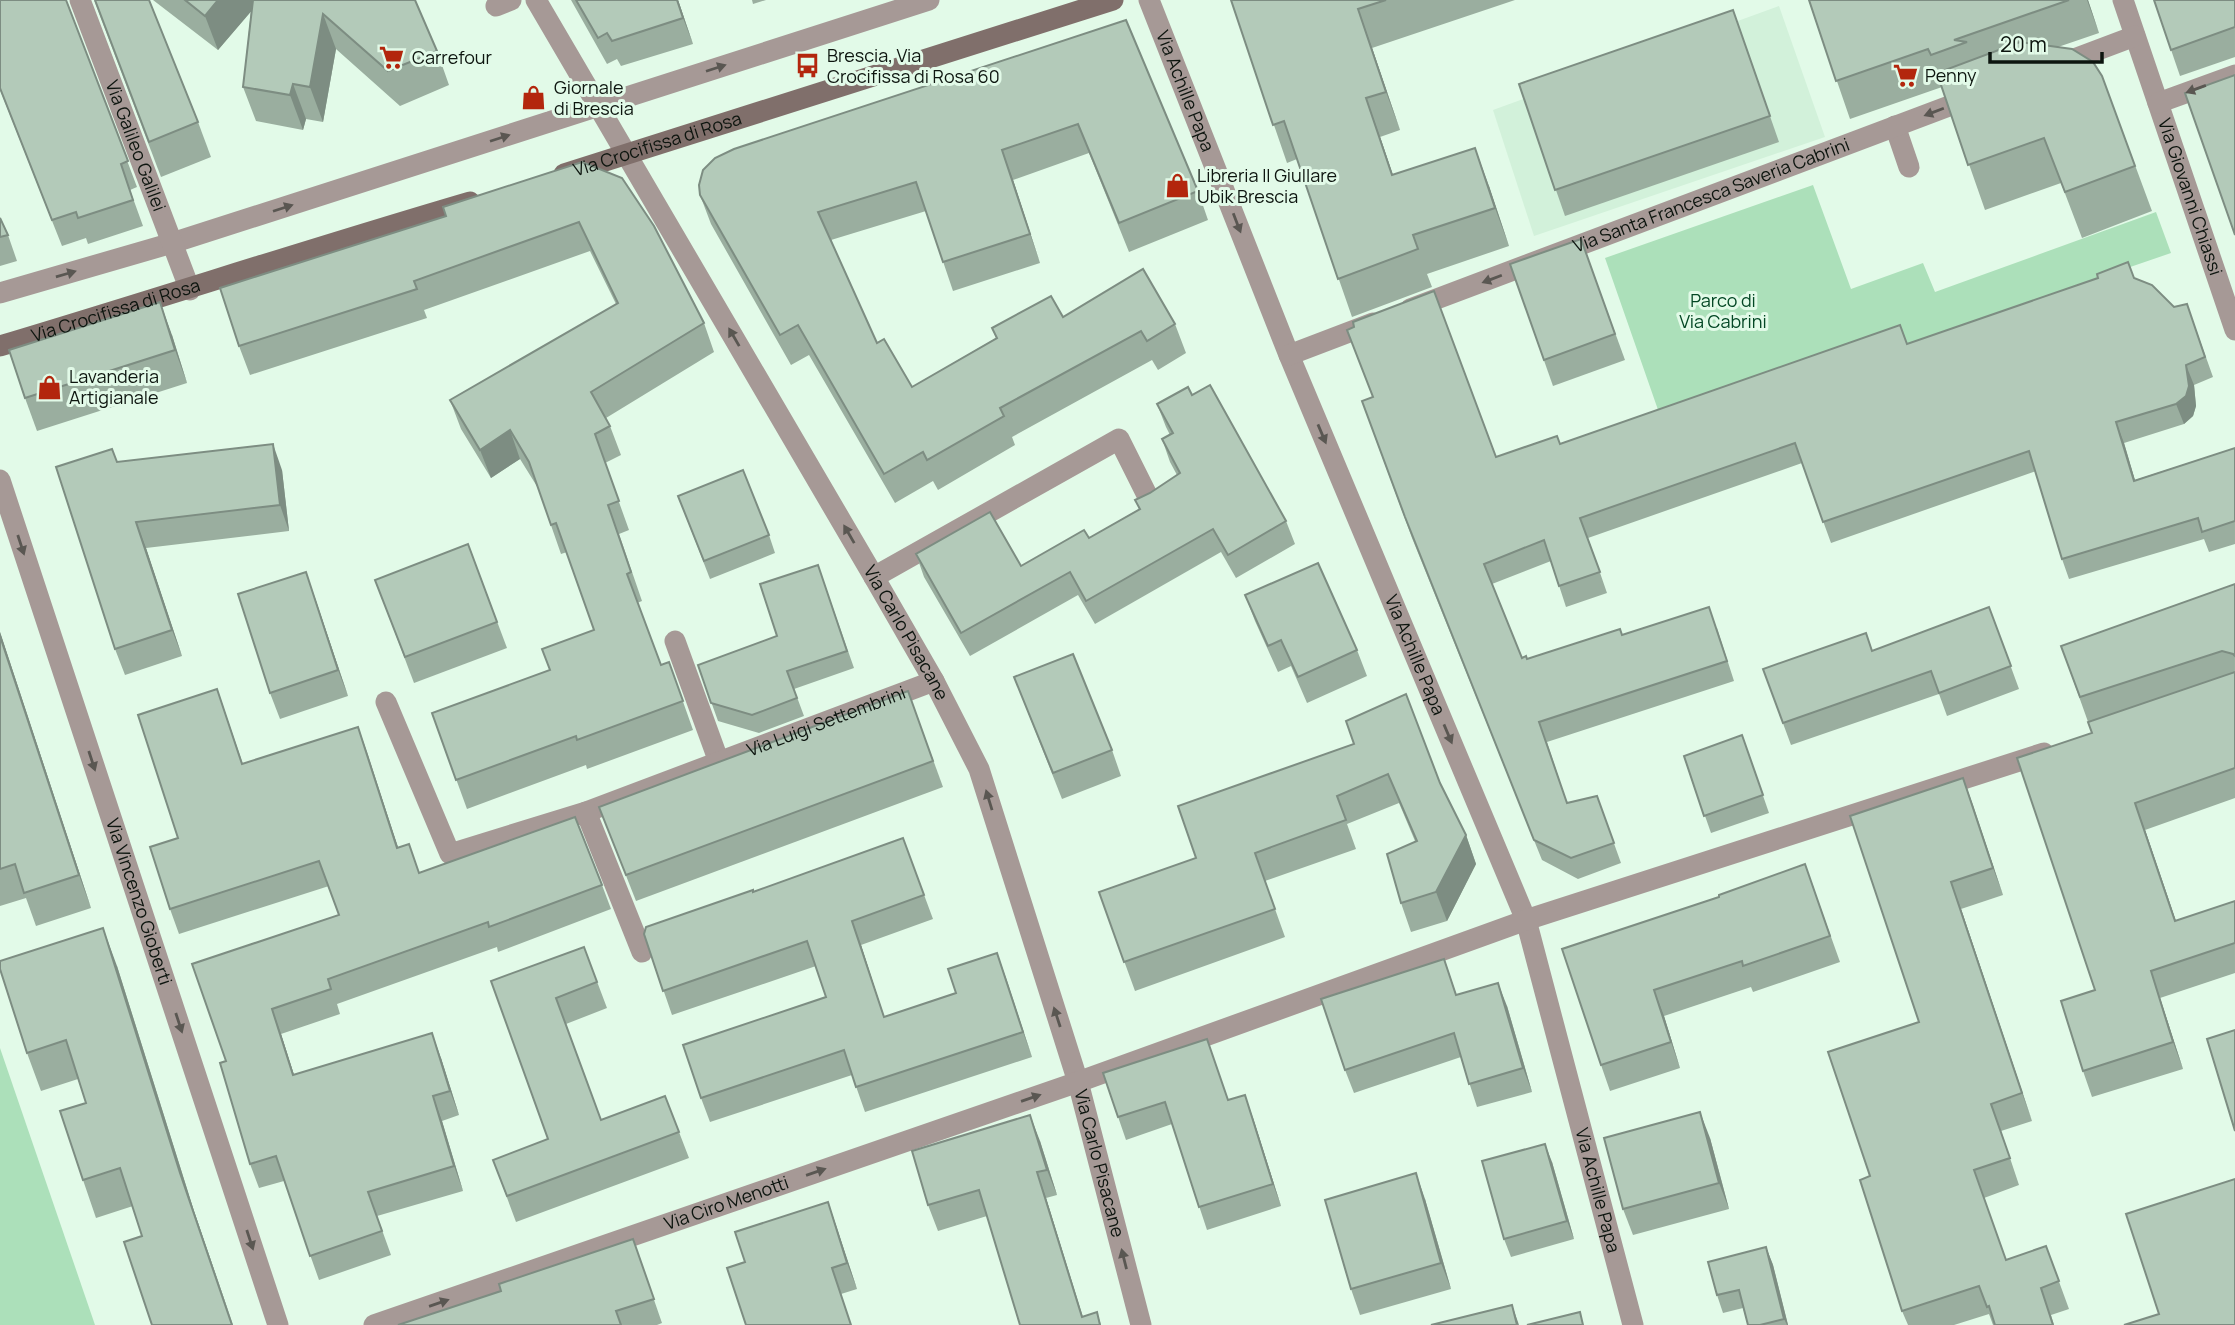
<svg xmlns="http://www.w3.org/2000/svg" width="2235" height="1325" viewBox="0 0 2235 1325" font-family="Manrope,sans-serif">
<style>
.built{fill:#d2f1da}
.green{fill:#ace0ba}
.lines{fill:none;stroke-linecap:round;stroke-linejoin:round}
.lane{stroke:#a69996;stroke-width:21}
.street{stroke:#a69996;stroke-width:21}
.secondary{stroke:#806f6b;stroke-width:21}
.wall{fill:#9aae9f}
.shaded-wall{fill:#7d8d82}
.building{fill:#b3cab9;stroke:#7d8d82;stroke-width:2}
.oneway{fill:#5a5752}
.labels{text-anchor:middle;stroke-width:6;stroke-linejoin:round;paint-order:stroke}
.poi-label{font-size:18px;fill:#0d150f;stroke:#e2fae8;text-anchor:start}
.street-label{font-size:18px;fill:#0d150f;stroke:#e2fae8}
.park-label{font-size:18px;fill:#034724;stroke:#e2fae8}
</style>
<rect width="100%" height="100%" fill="#e2fae8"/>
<path class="built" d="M1779,6L1825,137L1534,236L1493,110Z"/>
<g class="green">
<path d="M1813,185L1851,289L1923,263L1935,292L2156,212L2171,253L1664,427L1605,258Z"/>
<path d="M0,1048L95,1325H0Z"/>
</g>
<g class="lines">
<g class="lane">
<path d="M496,6L511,0"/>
<path d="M1895,126L1909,167"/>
<path d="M0,293L172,243L929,0"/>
</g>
<g class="street">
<path id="s1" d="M80,0L190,290"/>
<path id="s2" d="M536,0L874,577L934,681L979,769L1078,1082L1141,1325"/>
<path id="s3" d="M1149,0L1289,355L1526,920L1633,1325"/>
<path id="s4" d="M2123,0L2235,330"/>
<path d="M2058,65L2135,36"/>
<path d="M2158,103L2235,75"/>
<path id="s5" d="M1410,309L1973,97"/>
<path d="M1289,355L1373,323"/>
<path id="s6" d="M0,480L278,1325"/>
<path d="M874,577L1119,439L1152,505"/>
<path d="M675,641L719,762"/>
<path id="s7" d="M386,702L450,854L586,812L934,681"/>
<path d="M586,812L642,952"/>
<path id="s8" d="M374,1325L1078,1082L1526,920L2044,753"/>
</g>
<g class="secondary">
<path id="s9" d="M564,174L1113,0"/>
<path id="s10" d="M0,346C157,299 313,248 470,202"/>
</g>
</g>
<g class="wall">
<path d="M0,0L68,4L137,187L130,190L143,226L88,244L86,238L62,246L0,90Z"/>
<path d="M94,0L198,122L211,157L161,177Z"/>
<path d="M153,0H415L437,51L449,85L400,106L336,49L323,122L306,119L303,130L256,121L243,87L251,11L218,50Z"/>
<path d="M571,0H678L693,44L621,66L617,59L607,64Z"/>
<path d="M752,0H766L753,4Z"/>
<path d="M1231,0H1515L1372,48L1400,130L1380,137L1393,175L1489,186L1509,246L1427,274L1432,287L1352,317L1297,159L1287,163Z"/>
<path d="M1809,0H2088L2099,33L2058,47L2102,76L2152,211L2082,238L2061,183L1985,210L1942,87L1850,119Z"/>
<path d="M2154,0H2235V57L2180,76Z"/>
<path d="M1733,10L1779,142L1565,216L1519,84Z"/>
<path d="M1126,20L1198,191L1208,220L1129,252L1089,153L1013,180L1040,263L953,291L926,211L831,240L877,343L912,387L996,338L992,328L1063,317L1175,324L1186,353L1158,370L1152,360L1012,437L1015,445L938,490L933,481L895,503L809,355L791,365L711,224L700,195Z"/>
<path d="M582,162L704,323L714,352L606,418L610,426L621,455L605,463L629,530L619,534L642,601L637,603L661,665L669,662L693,730L587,769L586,765L467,809L432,713L550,670L594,630L567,552L561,554L538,488L520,459L491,478L461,429L450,400L616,304L590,251L424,310L427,318L250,375L239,346L446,216Z"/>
<path d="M0,218L8,235L17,261L0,266Z"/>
<path d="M1581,239L1625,360L1553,386L1510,264Z"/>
<path d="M2134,279L2174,307L2187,304L2213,377L2194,385L2196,406L2193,416L2184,424L2124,443L2135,480L2235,448V544L2209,552L2204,539L2069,579L2062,559L2036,471L1831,543L1802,463L1588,538L1607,593L1566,607L1551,561L1492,584L1522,658L1527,659L1622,635L1717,628L1734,681L1547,742L1567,803L1597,796L1621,863L1578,879L1542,860L1412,538L1369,421L1372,397L1496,457L1560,444Z"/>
<path d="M172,335L187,383L37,431L25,398Z"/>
<path d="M1192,395L1286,521L1295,544L1236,578L1221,552L1095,624L1078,595L970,656L924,577L916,554L1021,566L1089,538L1139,509L1135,500L1150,493L1177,475L1170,462L1162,439L1170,435L1166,427L1157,404Z"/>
<path d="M117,462L282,470L289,531L146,548L182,656L125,675L115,649Z"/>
<path d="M678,496L769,535L775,553L710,579Z"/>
<path d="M468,544L507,648L414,683L375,580Z"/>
<path d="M818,565L854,668L794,689L804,716L759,733L718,721L698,665L777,636Z"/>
<path d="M2235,584V798L2145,830L2176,921L2235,901V973L2160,998L2183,1069L2092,1097L2083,1071L2095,990L2092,733L2061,646Z"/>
<path d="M1245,595L1357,650L1367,676L1307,703L1291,666L1278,672L1255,621Z"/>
<path d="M315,598L348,696L280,719L270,693Z"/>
<path d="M1989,607L2019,689L1947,716L1939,694L1791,745L1763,669L1873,651Z"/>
<path d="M0,632L91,908L36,926L26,898L0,906Z"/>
<path d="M1014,677L1112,750L1121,776L1062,799Z"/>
<path d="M217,689L243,764L358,727L398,847L419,873L602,885L611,909L498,952L497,947L337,1004L340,1014L281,1034L294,1075L441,1058L459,1115L442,1121L463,1191L377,1216L391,1255L319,1280L284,1181L259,1188L250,1164L226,1061L339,915L329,886L179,934L170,909L178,838Z"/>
<path d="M908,691L943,787L636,901L599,807Z"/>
<path d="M1742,735L1769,813L1711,833L1684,756Z"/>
<path d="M1354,744L1440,783L1466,835L1476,864L1447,921L1411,932L1401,903L1415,841L1399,803L1347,824L1356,849L1265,881L1285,937L1135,991L1099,892L1196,858Z"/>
<path d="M1963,778L2003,895L1961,909L2032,1121L2001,1131L2019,1185L1984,1198L2006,1260L2046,1246L2069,1309L2051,1315L2054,1325H1993L1989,1314L1954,1325H1908L1902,1311L1870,1176L1919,1022Z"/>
<path d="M903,838L933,919L861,945L884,1017L956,993L997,953L1032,1057L865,1112L852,1075L710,1122L701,1098L826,997L816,966L672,1015L644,934L753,892Z"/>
<path d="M1805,864L1840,962L1753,992L1751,987L1664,1016L1680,1068L1610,1091L1601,1065L1719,897Z"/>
<path d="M584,947L607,1008L566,1024L601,1120L679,1132L689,1158L516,1222L493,1160L548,1139L491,981Z"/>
<path d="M117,966L194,1211L233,1325H152L142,1236L133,1206L96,1218L83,1180L86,1103L78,1079L41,1091L27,1053Z"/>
<path d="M1456,995L1507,1006L1532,1092L1477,1107L1461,1057L1354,1093L1345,1070Z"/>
<path d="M1103,1073L1228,1100L1253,1118L1281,1206L1207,1230L1172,1124L1126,1140Z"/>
<path d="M1710,1138L1729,1209L1633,1235L1623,1209Z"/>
<path d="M1040,1141L1057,1195L1046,1198L1083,1317L1097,1312L1101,1325H1020L987,1216L938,1231L928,1205Z"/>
<path d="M1552,1162L1574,1239L1511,1257L1504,1239Z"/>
<path d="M1425,1199L1451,1289L1360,1315L1351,1289Z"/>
<path d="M828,1202L857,1289L841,1294L851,1325H746Z"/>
<path d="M633,1239L662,1323L657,1325H398L501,1291Z"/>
<path d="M1766,1247L1773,1265L1788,1325H1748L1743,1308L1723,1313L1717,1295Z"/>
</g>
<g class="shaded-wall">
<path d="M218,0H261L218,50L205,16Z"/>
<path d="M677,0H678L693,44L683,18Z"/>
<path d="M2087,0H2088L2099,33Z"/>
<path d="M1358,9L1372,48L1400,130L1386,92Z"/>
<path d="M323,14L336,49L323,122L310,87Z"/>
<path d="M293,84L306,119L303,130L290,95Z"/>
<path d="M1366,98L1380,137L1406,214L1392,175Z"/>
<path d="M1475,148L1489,186L1509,246L1495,208Z"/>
<path d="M1002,150L1013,180L1040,263L1030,234Z"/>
<path d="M160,302L172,335L187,383L175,350Z"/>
<path d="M2186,365L2194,385L2196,406L2193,416L2184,424L2176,404Z"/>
<path d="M2116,422L2124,443L2141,501L2134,481Z"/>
<path d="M510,430L520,459L491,478L480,450Z"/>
<path d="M273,444L282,470L289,531L280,505Z"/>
<path d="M136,522L146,548L182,656L172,630Z"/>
<path d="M306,572L315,598L348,696L338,670Z"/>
<path d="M0,632L91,908L79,875L0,636Z"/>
<path d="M358,727L367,752L406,872L397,848Z"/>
<path d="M1963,778L1973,805L2003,895L1993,868Z"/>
<path d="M2135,803L2145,830L2185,948L2175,921Z"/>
<path d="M1466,835L1476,864L1447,921L1436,892Z"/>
<path d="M1951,882L1961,909L2032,1121L2022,1093Z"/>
<path d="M852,921L861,945L892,1042L884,1017Z"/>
<path d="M103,928L117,966L194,1211L233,1325L180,1173Z"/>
<path d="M997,953L1006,978L1032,1057L1023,1032Z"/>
<path d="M2151,971L2160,998L2183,1069L2173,1042Z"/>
<path d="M1498,983L1507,1006L1532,1092L1523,1068Z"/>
<path d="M1654,990L1664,1016L1680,1068L1671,1042Z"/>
<path d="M272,1009L281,1034L302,1100L293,1075Z"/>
<path d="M432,1033L441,1058L459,1115L450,1091Z"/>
<path d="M1245,1095L1253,1118L1281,1206L1273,1184Z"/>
<path d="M433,1096L442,1121L463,1191L454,1166Z"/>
<path d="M1700,1112L1710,1138L1729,1209L1719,1183Z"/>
<path d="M1030,1115L1040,1141L1057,1195L1047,1170Z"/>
<path d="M1545,1144L1552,1162L1574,1239L1567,1221Z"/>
<path d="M1037,1172L1046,1198L1085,1325H1084Z"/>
<path d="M1416,1173L1425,1199L1451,1289L1441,1263Z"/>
<path d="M828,1202L837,1228L857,1289L847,1263Z"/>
<path d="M1766,1247L1773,1265L1788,1325H1787L1784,1319Z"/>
<path d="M1512,1305L1519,1325H1517Z"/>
</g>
<g class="building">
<path d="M0,0H66L128,161L121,164L133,200L78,218L76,212L52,220L0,88Z"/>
<path d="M95,0H149L198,122L149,142Z"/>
<path d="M185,0H218L205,16Z"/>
<path d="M253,0H415L437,51L388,71L323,14L310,87L293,84L290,95L243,87Z"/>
<path d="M576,0H677L683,18L612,41L607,33L598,38Z"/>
<path d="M1231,0H1386L1358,9L1386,92L1366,98L1392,175L1475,148L1495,208L1413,235L1418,249L1338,279L1284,121L1273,125Z"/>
<path d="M1809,0H2069L1954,40L1967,42L1931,55L1928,49L1836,81Z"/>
<path d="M2154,0H2235V27L2171,50Z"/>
<path d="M1733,10L1770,116L1555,190L1519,84Z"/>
<path d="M1126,20L1198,191L1119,223L1078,124L1002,150L1030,234L943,262L916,182L818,212L877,343L884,339L912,387L997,338L992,328L1051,296L1063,317L1143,269L1175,324L1147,341L1141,331L1000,408L1004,416L927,460L923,452L884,474L798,325L780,335L700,195L699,185L703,170L715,158L734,149Z"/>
<path d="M2020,42L2072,49L2093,62L2102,76L2135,166L2065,192L2044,138L1968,165L1937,73Z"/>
<path d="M2235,75V235L2185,93Z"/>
<path d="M582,162L622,178L654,226L704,323L591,392L610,426L595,434L619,501L608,505L631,572L627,574L661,665L669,662L683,701L577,740L576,736L456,780L432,713L550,670L542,649L594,630L556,523L551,525L529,462L510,430L480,450L450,400L618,303L579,222L414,281L417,289L239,346L220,288L446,216L443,207Z"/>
<path d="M0,218L8,235L0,237Z"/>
<path d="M1581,239L1615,334L1544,360L1510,264Z"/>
<path d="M2128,262L2134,278L2152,285L2174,307L2187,304L2205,357L2186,365L2189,386L2186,396L2176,404L2116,422L2134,481L2235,448V521L2202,532L2198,518L2062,559L2029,451L1823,522L1795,443L1580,518L1600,572L1559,586L1544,540L1484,564L1522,658L1526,656L1527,659L1620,629L1622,635L1709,607L1727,661L1539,722L1567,803L1597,796L1614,843L1571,858L1534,840L1405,517L1362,401L1373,397L1347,330L1354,327L1353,322L1434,291L1496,457L1557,436L1560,444L1900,325L1907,344L2098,278L2097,274Z"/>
<path d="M160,302L175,350L25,398L9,350Z"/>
<path d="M1210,385L1286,521L1228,555L1213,529L1086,601L1070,572L961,633L916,554L990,512L1021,566L1084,530L1089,538L1140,509L1135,500L1150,493L1180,473L1162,439L1173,433L1157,404L1188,387L1192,395Z"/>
<path d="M273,444L280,505L136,522L172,630L115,649L56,467L112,449L117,462Z"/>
<path d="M743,470L769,535L704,561L678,496Z"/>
<path d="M468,544L497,622L405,657L375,580Z"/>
<path d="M1318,563L1357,650L1298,677L1281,640L1268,646L1245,595Z"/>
<path d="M818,565L847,651L787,671L797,698L752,715L711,703L698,665L777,636L760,584Z"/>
<path d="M306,572L338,670L270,693L238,594Z"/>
<path d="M2235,584V656L2233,654L2222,651L2080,697L2061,646Z"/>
<path d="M1989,607L2011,666L1939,693L1931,671L1783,723L1763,669L1866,633L1872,651Z"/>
<path d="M0,636L79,875L24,893L15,864L0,869Z"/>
<path d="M1073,654L1112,750L1053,773L1014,677Z"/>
<path d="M2235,672V768L2135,803L2175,921L2235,901V943L2151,971L2173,1042L2083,1071L2061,1001L2095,990L2017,758L2092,733L2088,722Z"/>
<path d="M217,689L242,764L358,727L397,848L409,844L419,873L575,817L602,885L489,927L488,922L328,979L331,989L272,1009L293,1075L432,1033L450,1091L433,1096L454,1166L368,1192L382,1231L310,1256L276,1156L250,1164L220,1063L226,1061L192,964L339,915L319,861L170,909L150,847L178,838L138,715Z"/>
<path d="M908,691L933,761L626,875L599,807Z"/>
<path d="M1406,694L1440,783L1466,835L1436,892L1401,903L1387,854L1417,841L1388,774L1337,796L1346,820L1255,853L1275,909L1124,962L1099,892L1196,858L1178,806L1354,744L1346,721Z"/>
<path d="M1742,735L1763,795L1704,816L1684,756Z"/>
<path d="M1963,778L1993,868L1951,882L2022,1093L1991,1104L2010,1158L1974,1170L2006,1260L2046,1246L2059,1281L2041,1288L2053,1325H1995L1989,1306L1987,1307L1979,1286L1902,1311L1860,1180L1870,1176L1828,1052L1919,1022L1850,816Z"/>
<path d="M903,838L924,895L852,921L884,1017L956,993L948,969L997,953L1023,1032L856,1087L844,1050L701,1098L683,1045L826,997L807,941L663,991L644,934L646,927L753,890V892Z"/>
<path d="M1805,864L1830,936L1743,966L1742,961L1654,990L1671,1042L1601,1065L1562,949L1719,897V895Z"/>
<path d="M103,928L180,1173L232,1325H152L124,1242L142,1236L120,1168L83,1180L60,1111L86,1103L66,1040L27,1053L0,969V961Z"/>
<path d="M584,947L597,982L556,998L601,1120L665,1096L679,1132L507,1196L493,1160L548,1139L491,981Z"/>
<path d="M1444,959L1456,995L1498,983L1523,1068L1469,1084L1454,1033L1345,1070L1321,999Z"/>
<path d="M2235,1030V1131L2207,1039Z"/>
<path d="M1207,1039L1228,1100L1245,1095L1273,1184L1199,1207L1165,1102L1118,1117L1103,1073Z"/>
<path d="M1700,1112L1719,1183L1623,1209L1604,1138Z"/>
<path d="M1030,1115L1047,1170L1037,1172L1082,1317L1097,1312L1100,1325H1020L979,1190L928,1205L912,1151Z"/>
<path d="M1545,1144L1567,1221L1504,1239L1482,1161Z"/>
<path d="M1416,1173L1441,1263L1351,1289L1325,1200Z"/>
<path d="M2235,1179V1325H2124L2159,1314L2126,1214Z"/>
<path d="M828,1202L847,1263L832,1268L851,1325H746L727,1268L745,1262L735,1232Z"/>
<path d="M633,1239L654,1299L616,1311L621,1325H398L501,1291L499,1284Z"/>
<path d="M1766,1247L1784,1319L1760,1325H1748L1739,1290L1717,1295L1708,1262Z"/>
<path d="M1512,1305L1517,1325H1431Z"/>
<path d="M1580,1312L1583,1325H1527Z"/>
</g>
<defs><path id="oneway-solid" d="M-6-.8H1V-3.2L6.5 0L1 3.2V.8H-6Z" transform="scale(1.75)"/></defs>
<g class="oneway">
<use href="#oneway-solid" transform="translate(716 68) rotate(-18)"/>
<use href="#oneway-solid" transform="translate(2196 89) rotate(160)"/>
<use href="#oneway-solid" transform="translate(1934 112) rotate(159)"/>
<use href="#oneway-solid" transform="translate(500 138) rotate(-18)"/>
<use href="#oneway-solid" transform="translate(283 208) rotate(-18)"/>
<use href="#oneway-solid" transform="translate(1237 223) rotate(69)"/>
<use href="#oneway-solid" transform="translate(66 274) rotate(-16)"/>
<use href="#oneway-solid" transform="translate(1492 279) rotate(159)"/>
<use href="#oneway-solid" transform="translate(734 337) rotate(-120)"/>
<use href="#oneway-solid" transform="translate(1322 434) rotate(67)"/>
<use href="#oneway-solid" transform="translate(849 534) rotate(-120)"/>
<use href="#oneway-solid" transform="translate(21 545) rotate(72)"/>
<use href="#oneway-solid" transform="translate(1448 734) rotate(67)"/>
<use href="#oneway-solid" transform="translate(92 761) rotate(72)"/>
<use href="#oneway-solid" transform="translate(989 800) rotate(-107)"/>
<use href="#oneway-solid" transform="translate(1057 1017) rotate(-108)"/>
<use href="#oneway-solid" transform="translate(179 1023) rotate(72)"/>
<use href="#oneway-solid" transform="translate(1031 1098) rotate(-19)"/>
<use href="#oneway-solid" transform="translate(816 1172) rotate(-19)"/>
<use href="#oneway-solid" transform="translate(250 1240) rotate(72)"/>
<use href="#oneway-solid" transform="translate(1124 1259) rotate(-104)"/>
<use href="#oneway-solid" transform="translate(439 1303) rotate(-19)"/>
</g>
<defs>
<symbol id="supermarket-bare" viewBox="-9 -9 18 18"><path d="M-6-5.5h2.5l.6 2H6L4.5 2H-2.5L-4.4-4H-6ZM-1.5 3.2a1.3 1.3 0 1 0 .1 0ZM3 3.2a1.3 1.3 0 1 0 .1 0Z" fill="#b3260d" stroke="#e2fae8" stroke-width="2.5" paint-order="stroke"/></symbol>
<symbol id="bus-bare" viewBox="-9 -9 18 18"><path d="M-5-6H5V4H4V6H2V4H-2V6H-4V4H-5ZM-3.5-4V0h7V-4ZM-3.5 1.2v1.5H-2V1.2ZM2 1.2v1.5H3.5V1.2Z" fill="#b3260d" stroke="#e2fae8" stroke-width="2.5" paint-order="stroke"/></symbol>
<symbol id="shop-bare" viewBox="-9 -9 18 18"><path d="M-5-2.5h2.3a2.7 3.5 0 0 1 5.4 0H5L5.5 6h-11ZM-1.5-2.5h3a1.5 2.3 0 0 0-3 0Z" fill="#b3260d" stroke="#e2fae8" stroke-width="2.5" paint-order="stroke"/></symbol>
</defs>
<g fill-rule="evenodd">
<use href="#supermarket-bare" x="374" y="40" width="35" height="35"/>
<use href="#bus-bare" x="790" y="48" width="35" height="35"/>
<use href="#supermarket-bare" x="1888" y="58" width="35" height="35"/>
<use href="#shop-bare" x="516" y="80" width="35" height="35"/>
<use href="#shop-bare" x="1160" y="168" width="35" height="35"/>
<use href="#shop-bare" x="32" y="370" width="35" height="35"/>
</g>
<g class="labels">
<g class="poi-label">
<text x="827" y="62">Brescia, Via<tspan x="827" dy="21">Crocifissa di Rosa 60</tspan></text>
<text x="412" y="64">Carrefour</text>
<text x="1925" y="82">Penny</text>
<text x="554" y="94">Giornale<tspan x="554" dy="21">di Brescia</tspan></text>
<text x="1197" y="182">Libreria Il Giullare<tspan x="1197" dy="21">Ubik Brescia</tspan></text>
<text x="69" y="383">Lavanderia<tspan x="69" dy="21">Artigianale</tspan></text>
</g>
<g class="street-label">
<text dy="6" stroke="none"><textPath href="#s3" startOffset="98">Via Achille Papa</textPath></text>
<text dy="6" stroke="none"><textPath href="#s1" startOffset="156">Via Galileo Galilei</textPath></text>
<text dy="6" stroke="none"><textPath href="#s9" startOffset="98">Via Crocifissa di Rosa</textPath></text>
<text dy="6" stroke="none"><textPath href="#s5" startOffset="322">Via Santa Francesca Saveria Cabrini</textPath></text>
<text dy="6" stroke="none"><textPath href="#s4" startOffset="208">Via Giovanni Chiassi</textPath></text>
<text dy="6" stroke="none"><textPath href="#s10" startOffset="121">Via Crocifissa di Rosa</textPath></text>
<text dy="6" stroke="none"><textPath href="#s2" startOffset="733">Via Carlo Pisacane</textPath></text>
<text dy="6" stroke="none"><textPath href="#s3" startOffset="707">Via Achille Papa</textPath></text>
<text dy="6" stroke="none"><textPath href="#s7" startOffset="564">Via Luigi Settembrini</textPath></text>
<text dy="6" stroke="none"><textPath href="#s6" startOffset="444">Via Vincenzo Gioberti</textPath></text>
<text dy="6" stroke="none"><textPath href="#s2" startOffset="1300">Via Carlo Pisacane</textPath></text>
<text dy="6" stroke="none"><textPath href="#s3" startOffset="1274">Via Achille Papa</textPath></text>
<text dy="6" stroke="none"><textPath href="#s8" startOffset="373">Via Ciro Menotti</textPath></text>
</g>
<g class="park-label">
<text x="1723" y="307">Parco di<tspan x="1723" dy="21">Via Cabrini</tspan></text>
</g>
</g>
<path d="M1990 52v10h112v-10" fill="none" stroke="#0d150f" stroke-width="3.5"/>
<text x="2000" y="52" font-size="21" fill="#0d150f" stroke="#e2fae8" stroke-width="5" paint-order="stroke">20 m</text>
</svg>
